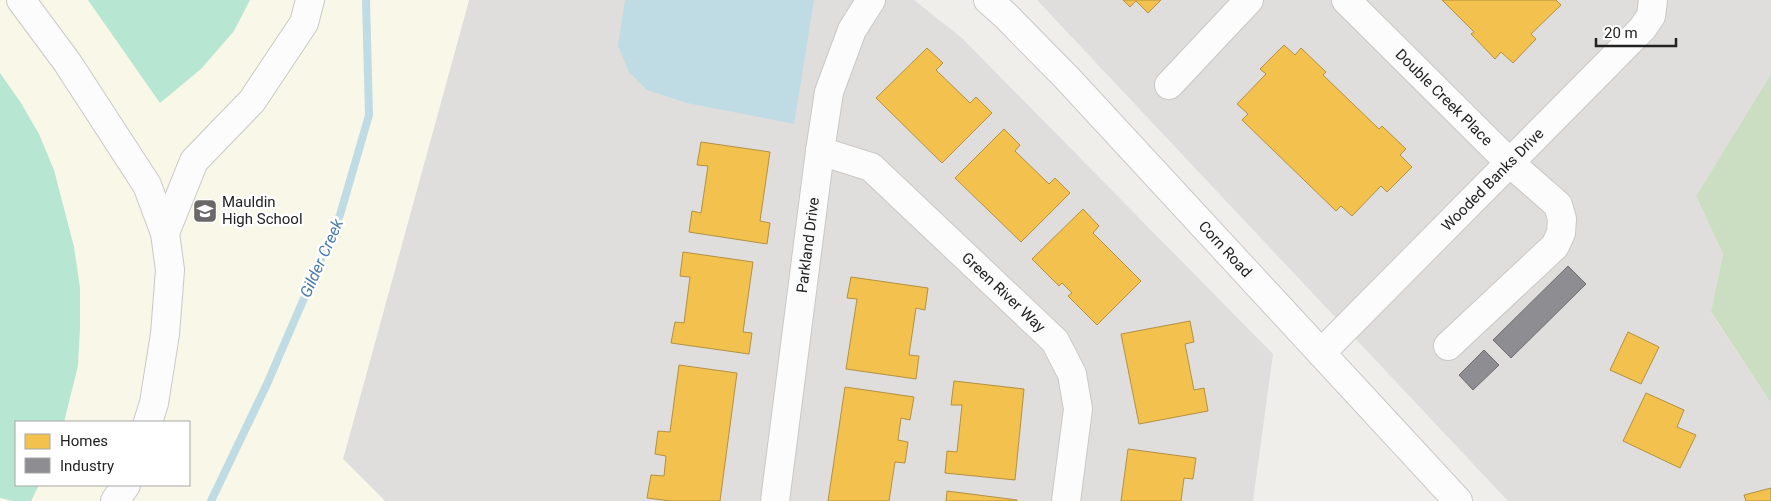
<svg xmlns="http://www.w3.org/2000/svg" width="1771" height="501" viewBox="0 0 1771 501" font-family="Roboto,sans-serif">
<style>
.residential{fill:#dfdedc}
.education{fill:#f8f7e8;fill-rule:evenodd}
.forest{fill:#cbdec1}
.pitch{fill:#b7e6d2}
.water{fill:#bfdbe3}
.homes{fill:#f2c14e;stroke:#b49141}
.industry{fill:#8d8d92;stroke:#6d6d70}
.lines{fill:none;stroke-linecap:round;stroke-linejoin:round}
.stream{stroke:#bfdbe3;stroke-width:8}
.minor-casing{stroke:#c9c8c7;stroke-width:30}
.minor{stroke:#fdfcfc;stroke-width:28}
.labels{text-anchor:middle;stroke-width:5;stroke-linejoin:round;paint-order:stroke}
.street-label{font-size:15px;fill:#222;stroke:#fff}
.poi-label{font-size:15px;fill:#222;stroke:#fff;text-anchor:start}
.water-label{font-size:16px;font-style:italic;fill:#4a7aab;stroke:#fff}
</style>
<rect width="100%" height="100%" fill="#f0eeeb"/>
<g class="residential">
<path d="M469,0H914L962,38L1273,354L1253,501H385L343,459Z"/>
<path d="M1037,0H1771V74L1696,196L1723,254L1711,313L1771,403V501H1508Z"/>
</g>
<path class="education" d="M0,0H469L343,459L385,501H0ZM16,422H189V485H16Z"/>
<path class="forest" d="M1771,74V403L1711,312L1723,254L1696,196Z"/>
<g class="pitch">
<path d="M88,0H250L234,31L201,69L160,103Z"/>
<path d="M0,73L21,103L39,134L54,170L74,247L80,288V327L78,366L64,422H16V485H39L31,501H13L0,498Z"/>
</g>
<path class="water" d="M625,0H814L794,124L687,103L647,90L629,72L618,46Z"/>
<g class="homes">
<path d="M1123,0H1161L1148,13L1136,1L1130,7Z"/>
<path d="M1442,0H1556L1561,5L1531,34L1536,39L1513,63L1501,52L1495,59L1471,34L1474,32Z"/>
<path d="M1284,45L1295,55L1301,48L1326,72L1323,75L1379,129L1382,126L1406,149L1400,155L1412,167L1387,192L1381,186L1352,216L1341,206L1336,211L1242,120L1248,114L1237,104L1266,74L1260,69Z"/>
<path d="M927,48L943,63L936,70L970,103L976,97L992,113L942,163L876,98Z"/>
<path d="M1004,129L1020,145L1015,151L1049,184L1055,178L1070,193L1021,242L955,178Z"/>
<path d="M701,142L770,152L760,221L770,223L767,244L689,232L692,211L701,213L708,166L697,165Z"/>
<path d="M1083,209L1099,226L1093,233L1141,281L1097,325L1068,296L1072,293L1062,283L1059,286L1032,259Z"/>
<path d="M683,252L753,262L743,332L752,333L749,354L671,343L675,322L684,323L690,277L680,276Z"/>
<path d="M851,277L928,288L925,310L916,308L909,355L919,356L916,379L846,369L857,299L847,298Z"/>
<path d="M1190,321L1194,342L1185,344L1194,390L1204,388L1208,411L1139,424L1121,334Z"/>
<path d="M1628,332L1659,347L1641,384L1610,370Z"/>
<path d="M679,365L737,373L720,501H671L647,498L651,475L664,476L666,456L655,454L658,431L670,432Z"/>
<path d="M954,381L1024,389L1015,480L945,473L947,451L957,452L962,405H951Z"/>
<path d="M845,387L914,397L910,420L901,418L898,440L908,442L905,463L895,462L889,501H828Z"/>
<path d="M1646,393L1684,410L1677,427L1696,435L1680,468L1623,441Z"/>
<path d="M1128,449L1196,458L1193,479L1184,478L1181,501H1121Z"/>
<path d="M1771,488V501H1746L1744,495Z"/>
<path d="M947,491L1017,500V501H946Z"/>
</g>
<g class="industry">
<path d="M1568,266L1586,284L1511,358L1493,340Z"/>
<path d="M1484,350L1499,365L1473,390L1459,375Z"/>
</g>
<g class="lines">
<path class="stream" d="M211,501L267,384L340,215L369,115L366,0"/>
<defs>
<g id="minor">
<path d="M21,0L67,62L147,185L165,233L170,270L165,334L154,403L148,422"/>
<path id="s1" d="M988,0L1005,15L1067,78L1458,501"/>
<path id="s2" d="M1346,0L1510,163L1558,205L1562,219L1561,233L1555,246L1448,346"/>
<path d="M1169,85L1249,0"/>
<path id="s3" d="M820,151L871,167L1055,341L1072,374L1078,409L1066,501"/>
<path d="M165,233L194,161L252,101L304,23L310,0"/>
<path id="s4" d="M1321,353L1642,29L1651,16L1653,0"/>
<path d="M115,501L126,485"/>
<path id="s5" d="M775,501L820,151L829,92L852,30L871,0"/>
</g>
</defs>
<use href="#minor" class="minor-casing"/>
<use href="#minor" class="minor"/>
</g>
<defs>
<symbol id="school-square" viewBox="-11 -11 22 22"><rect x="-9" y="-9" width="18" height="18" rx="4" fill="#6a6968" stroke="#fff"/><path d="M0-5L7-2L0 1L-7-2ZM-4 1L0 2.5L4 1V4Q0 6-4 4Z" fill="#fff"/></symbol>
</defs>
<g fill-rule="evenodd">
<use href="#school-square" x="191" y="197" width="28" height="28"/>
</g>
<g class="labels">
<g class="street-label">
<text dy="5" stroke="none"><textPath href="#s2" startOffset="138">Double Creek Place</textPath></text>
<text dy="5" stroke="none"><textPath href="#s4" startOffset="244">Wooded Banks Drive</textPath></text>
<text dy="5" stroke="none"><textPath href="#s5" startOffset="258">Parkland Drive</textPath></text>
<text dy="5" stroke="none"><textPath href="#s1" startOffset="344">Corn Road</textPath></text>
<text dy="5" stroke="none"><textPath href="#s3" startOffset="236">Green River Way</textPath></text>
</g>
<g class="poi-label">
<text x="222" y="207">Mauldin<tspan x="222" dy="17">High School</tspan></text>
</g>
<g class="water-label">
<text transform="translate(321 258) rotate(-66)" y="6">Gilder Creek</text>
</g>
</g>
<rect x="15" y="421" width="175" height="65" fill="#ffffff" stroke="#a7a7a7"/>
<rect x="25" y="434" width="25" height="15" fill="#f2c14e" stroke="#a7a7a7"/>
<text x="60" y="446" font-size="15" fill="#222222">Homes</text>
<rect x="25" y="458" width="25" height="15" fill="#8d8d92" stroke="#a7a7a7"/>
<text x="60" y="471" font-size="15" fill="#222222">Industry</text>
<path d="M1596 38v8h80v-8" fill="none" stroke="#222222" stroke-width="2.5"/>
<text x="1604" y="38" font-size="15" fill="#222222" stroke="#ffffff" stroke-width="4" paint-order="stroke">20 m</text>
</svg>
